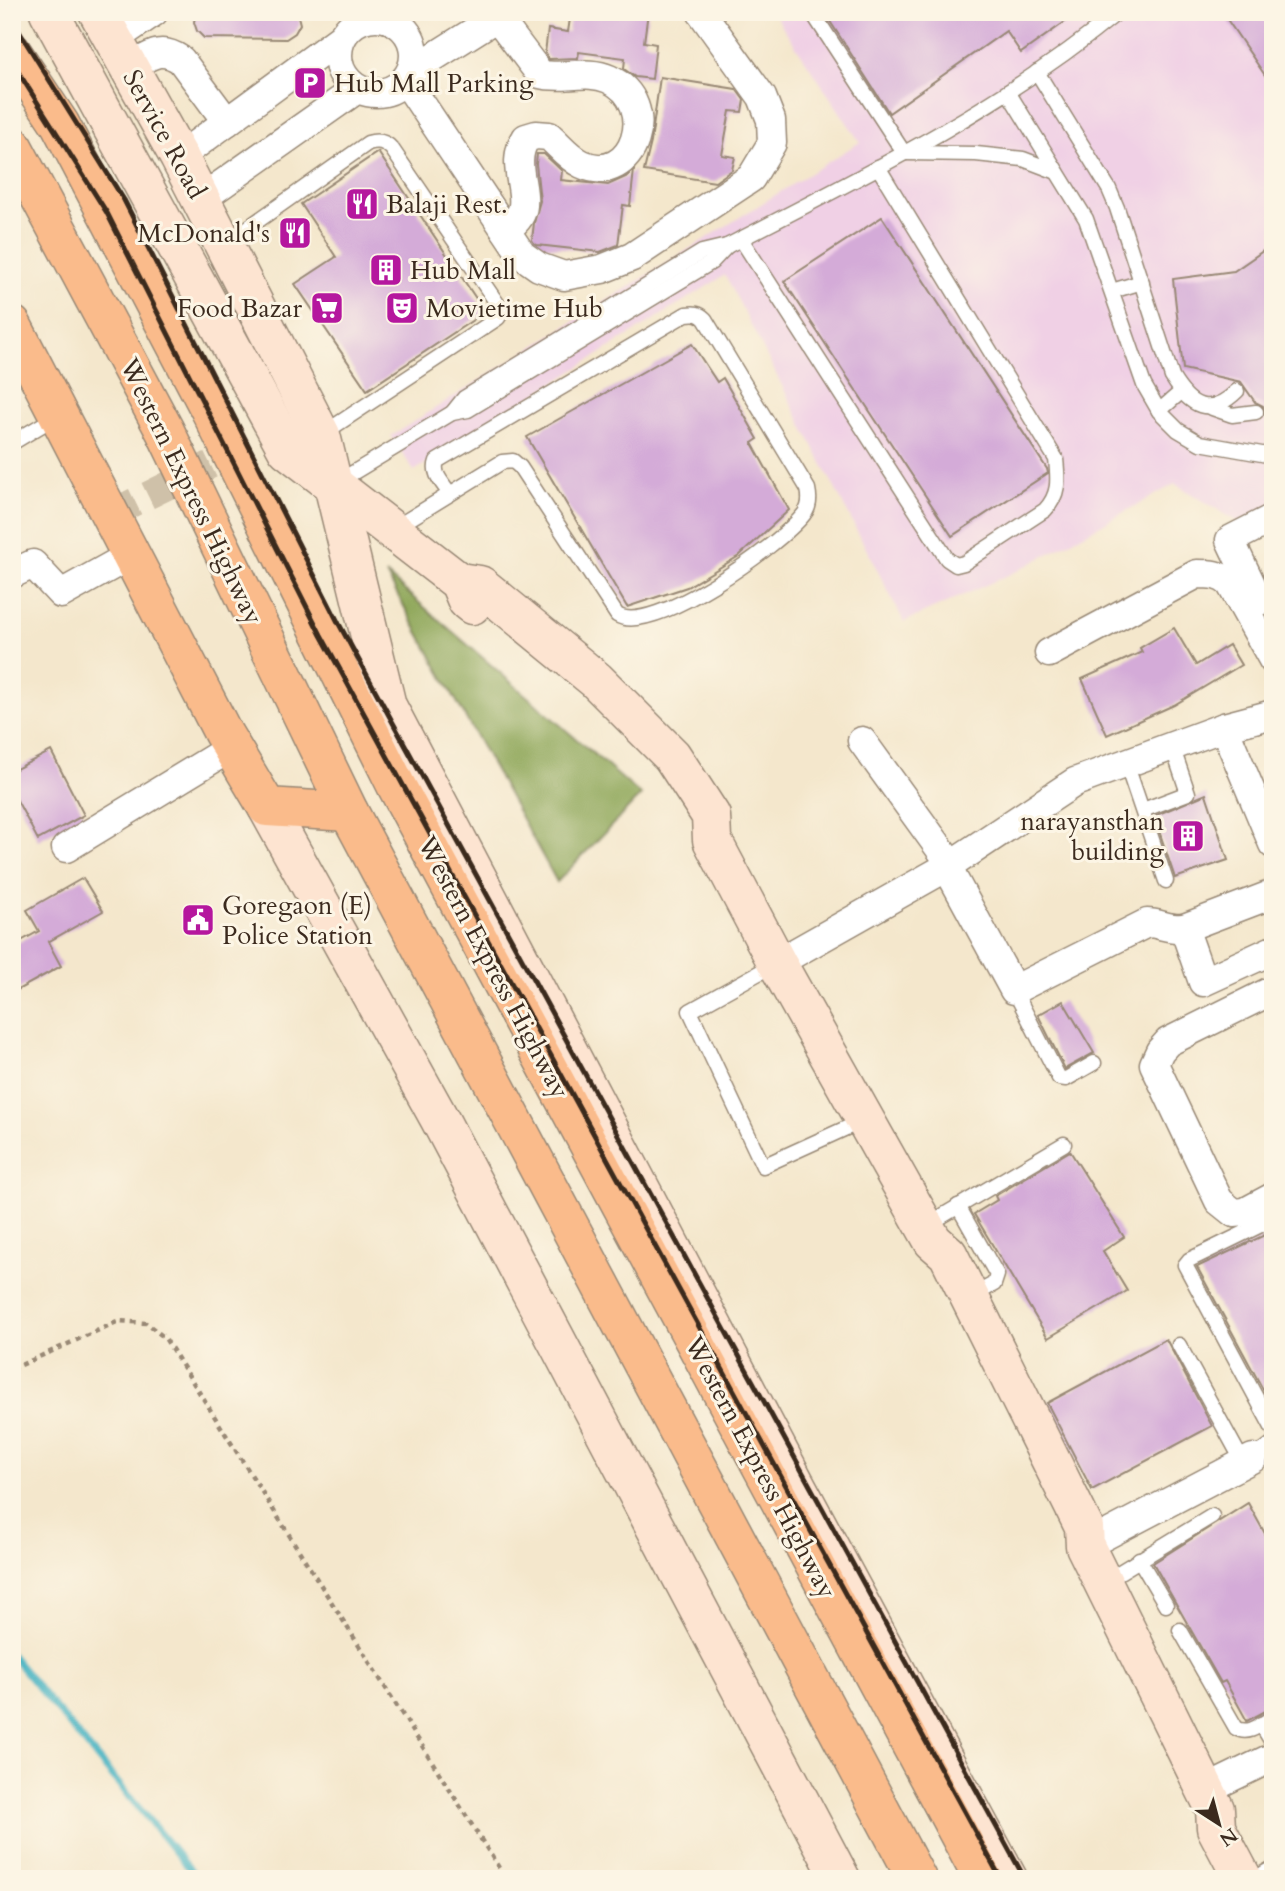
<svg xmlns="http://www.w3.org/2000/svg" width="1285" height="1891" viewBox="0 0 1285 1891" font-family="Cardo,serif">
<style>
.built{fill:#f0d0e5}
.forest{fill:#8ca556;stroke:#64683a;stroke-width:2}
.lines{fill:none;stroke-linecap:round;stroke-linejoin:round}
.stream{stroke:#46b4c3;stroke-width:7}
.building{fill:#d4abd8}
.street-tunnel{stroke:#cfc1a9;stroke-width:28;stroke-dasharray:28 14;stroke-linecap:butt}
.lane-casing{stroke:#988875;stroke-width:17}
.street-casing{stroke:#988875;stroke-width:31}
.secondary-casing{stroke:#988875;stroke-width:41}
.highway-casing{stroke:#988875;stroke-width:41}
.path{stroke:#988875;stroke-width:4.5;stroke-dasharray:5 5;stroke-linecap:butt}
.lane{stroke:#fff;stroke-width:14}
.street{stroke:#fff;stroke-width:28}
.secondary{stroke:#fde4d1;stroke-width:38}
.highway{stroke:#fabb8b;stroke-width:38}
.rail{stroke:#3b2a1e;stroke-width:5}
.labels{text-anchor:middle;stroke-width:6;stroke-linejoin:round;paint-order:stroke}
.poi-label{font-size:26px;fill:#3b2a1e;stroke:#fcf5e5;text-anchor:start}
.street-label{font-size:26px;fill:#3b2a1e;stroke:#fcf5e5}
</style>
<rect width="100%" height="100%" fill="#fcf5e5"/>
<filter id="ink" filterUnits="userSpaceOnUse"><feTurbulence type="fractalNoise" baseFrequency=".0143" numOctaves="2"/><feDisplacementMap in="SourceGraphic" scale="14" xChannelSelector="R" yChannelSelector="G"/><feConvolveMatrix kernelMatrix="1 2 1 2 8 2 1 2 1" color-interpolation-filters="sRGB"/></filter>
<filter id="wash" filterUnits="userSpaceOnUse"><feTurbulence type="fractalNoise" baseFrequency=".00686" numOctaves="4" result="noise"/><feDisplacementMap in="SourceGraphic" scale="28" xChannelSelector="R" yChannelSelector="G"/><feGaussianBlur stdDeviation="1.57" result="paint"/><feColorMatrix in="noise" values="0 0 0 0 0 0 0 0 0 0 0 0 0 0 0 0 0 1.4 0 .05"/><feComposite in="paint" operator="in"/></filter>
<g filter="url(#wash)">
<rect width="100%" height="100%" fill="#f4e7cc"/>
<path class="built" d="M773,12H1273V530L1260,535L1175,484L1019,570L904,622L725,275L414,471L391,436L860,142Z"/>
<path class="forest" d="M386,574L641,795L557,882Z"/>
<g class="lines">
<path class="stream" d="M12,1656L198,1879"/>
</g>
<g id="blocks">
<g class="building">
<path d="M196,12H297L300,24L295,33L286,39L204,38L197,31L194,22Z"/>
<path d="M571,12H648L644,42L656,44L652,79L635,77L624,69L625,58L579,52L578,58L549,59L545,53L548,29L568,32Z"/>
<path d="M824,12H1079L1021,53L1006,31L889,113Z"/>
<path d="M1222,12H1273V87Z"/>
<path d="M660,77L736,89L744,100L742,112L730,111L722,155L735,157L732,170L715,182L644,171L651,142Z"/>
<path d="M378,152L485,312L367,390L295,284L336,257L301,204Z"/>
<path d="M537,154H544L562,171L561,180L608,185L626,177L634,170L630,206L623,205L618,245L600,252L537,245L534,243L532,240L534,223L540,201L536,164Z"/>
<path d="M882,217L1047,469L1048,473L952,536L784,281Z"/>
<path d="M1273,244V422L1265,414L1263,406L1255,402L1241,382L1183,369L1173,279L1234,271Z"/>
<path d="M692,344L717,382L723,378L758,439L752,443L789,510L739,556L687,587L627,607L527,437Z"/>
<path d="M1174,628L1196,665L1229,645L1241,665L1174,705L1107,735L1082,679L1142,652L1140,648Z"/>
<path d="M51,751L84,815L38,840L12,791V771Z"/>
<path d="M1206,794L1228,860L1175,878L1154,816Z"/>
<path d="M83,878L103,911L48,942L61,966L12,993V946L39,931L27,910Z"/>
<path d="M1063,1001L1094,1053L1065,1069L1038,1015Z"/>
<path d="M1070,1151L1124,1237L1103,1251L1127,1291L1048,1338L974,1214L997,1200L995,1196Z"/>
<path d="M1273,1231V1408L1197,1267Z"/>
<path d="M1166,1339L1212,1426L1092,1490L1047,1403Z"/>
<path d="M1248,1503L1273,1548V1707L1247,1721L1225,1681L1221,1683L1153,1563Z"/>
</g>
</g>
</g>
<g filter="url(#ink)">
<use href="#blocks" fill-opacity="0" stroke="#988875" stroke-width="2"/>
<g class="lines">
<path class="street-tunnel" d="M110,514L293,424"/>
<defs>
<g id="lane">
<path d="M812,12L904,153"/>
<path d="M1037,72L1109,189L1117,208L1172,377C1190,407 1209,418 1237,391"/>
<path d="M1008,92L1086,219L1144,385L1159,411L1178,430L1200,443L1273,456"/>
<path d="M906,153L976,154L1023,159L1057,172"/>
<path d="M741,239L947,559L956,565L964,563L1045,510C1060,494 1058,479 1056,459L878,167"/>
<path d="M225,244L368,143C378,140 385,141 392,149L499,306L501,313L498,318L321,435"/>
<path d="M1112,291L1142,282"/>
<path d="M1212,408L1232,415L1256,412"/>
<path d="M1159,411L1181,392"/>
<path d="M452,413L468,410L712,262L727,246"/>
<path d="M12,443L57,416"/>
<path d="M336,483L452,413L464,398L702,252L727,246C861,177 1001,109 1118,12"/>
<path d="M393,529L502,462L513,461L520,467L617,615C652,637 780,545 804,514C810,507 810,498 808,489L705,319C699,313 695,313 686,314L437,461C432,474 443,483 450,494"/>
<path d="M1126,763L1166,881"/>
<path d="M1143,810L1188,793L1172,746"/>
<path d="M775,964L690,1011L763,1166L864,1120"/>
<path d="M1014,990L1059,1078L1066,1079L1094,1063"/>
<path d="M958,1206L997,1275L994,1284L972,1296"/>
<path d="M1273,1219L1189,1260L1185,1265L1273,1429"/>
<path d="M927,1225L1064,1144"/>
<path d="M1179,1345L1244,1464"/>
<path d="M1253,1458L1273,1443"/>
<path d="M1139,1559L1166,1605"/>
<path d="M1105,1581L1212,1516"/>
<path d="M1180,1630L1236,1728C1249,1736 1261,1724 1273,1717"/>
<path d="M1261,1724L1273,1744"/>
<path d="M1264,1873L1273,1868"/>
</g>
<g id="street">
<circle cx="376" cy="55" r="38"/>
<path d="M497,17L540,74C563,80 587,69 609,79C662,103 634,188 582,164C569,158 559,145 549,136L536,135L526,138C504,172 545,207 505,229"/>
<path d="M113,40L154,12"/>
<path d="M129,68C149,57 159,45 181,60L227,122"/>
<path d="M413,70L505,12"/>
<path d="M406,81L522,255L539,267L564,276L602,269L632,257L751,178L772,143L771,120L762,97L701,12"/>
<path d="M179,157L341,38"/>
<path d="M201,199L357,89"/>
<path d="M12,574L33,564L61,594L131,555"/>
<path d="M1259,601L1230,540L1273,518"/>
<path d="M1049,653L1197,574C1210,574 1220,574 1230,583L1273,660"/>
<path d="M1224,727L1273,844"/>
<path d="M862,741L951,864"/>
<path d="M66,848L232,747"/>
<path d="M947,867L1014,990L1147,923C1160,923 1170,930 1184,928"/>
<path d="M1273,894L1184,928L1203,982L1273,950"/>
<path d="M777,963L947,867L1075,782L1224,727L1273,714"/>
<path d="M1273,990L1168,1042L1160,1051L1154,1064L1219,1201L1234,1213L1245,1212L1273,1197"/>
<path d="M1085,1546L1253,1458"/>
<path d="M1205,1790L1273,1757"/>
</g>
<g id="secondary">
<path d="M49,12L287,449L459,582L467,601L472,605"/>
<path d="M98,12L179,157L321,435L387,706L794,1481L1008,1879"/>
<path d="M459,582L480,585L596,680L672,756L711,816L712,840L777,963L933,1241L948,1254L1084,1527L1085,1546L1215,1809L1216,1828L1243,1879"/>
<path d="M267,807L439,1118L841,1879"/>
</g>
<g id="highway">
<path d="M12,52L60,124L209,408L396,785L983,1879"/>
<path d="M12,145L165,431L349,812L917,1879"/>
<path d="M12,325L223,733L267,807L349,812"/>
</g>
</defs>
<use href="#lane" class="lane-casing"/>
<use href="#street" class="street-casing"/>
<use href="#secondary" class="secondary-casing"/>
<use href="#highway" class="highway-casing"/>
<path class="path" d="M12,1369L119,1321L146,1323L165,1338L506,1879"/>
<use href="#lane" class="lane"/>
<use href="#street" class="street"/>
<use href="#secondary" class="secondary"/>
<use href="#highway" class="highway"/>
<g class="rail">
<path d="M12,20L124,200L339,624L1025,1879"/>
<path d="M12,62L107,213L321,635L1001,1879"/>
</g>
</g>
</g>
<defs>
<symbol id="parking-square" viewBox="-11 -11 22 22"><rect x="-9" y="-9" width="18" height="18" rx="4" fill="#b5179e" stroke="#fcf5e5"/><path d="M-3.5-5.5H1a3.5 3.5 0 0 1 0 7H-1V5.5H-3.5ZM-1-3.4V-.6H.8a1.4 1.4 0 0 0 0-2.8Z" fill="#fff"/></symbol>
<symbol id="restaurant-square" viewBox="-11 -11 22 22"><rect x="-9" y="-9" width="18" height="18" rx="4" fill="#b5179e" stroke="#fcf5e5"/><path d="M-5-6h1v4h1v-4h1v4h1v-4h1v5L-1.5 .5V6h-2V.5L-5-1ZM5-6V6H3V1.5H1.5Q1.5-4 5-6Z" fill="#fff"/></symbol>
<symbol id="building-square" viewBox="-11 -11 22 22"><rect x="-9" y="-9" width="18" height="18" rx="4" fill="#b5179e" stroke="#fcf5e5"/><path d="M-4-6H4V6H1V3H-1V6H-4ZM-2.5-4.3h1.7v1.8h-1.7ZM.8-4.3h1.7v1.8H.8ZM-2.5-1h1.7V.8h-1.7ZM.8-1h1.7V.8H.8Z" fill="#fff"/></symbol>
<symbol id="supermarket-square" viewBox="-11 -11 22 22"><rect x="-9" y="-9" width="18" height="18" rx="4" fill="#b5179e" stroke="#fcf5e5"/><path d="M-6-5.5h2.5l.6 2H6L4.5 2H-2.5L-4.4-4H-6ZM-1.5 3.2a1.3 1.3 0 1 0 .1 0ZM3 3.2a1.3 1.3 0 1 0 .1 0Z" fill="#fff"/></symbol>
<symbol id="theatre-square" viewBox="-11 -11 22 22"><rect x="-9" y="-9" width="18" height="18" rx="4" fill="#b5179e" stroke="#fcf5e5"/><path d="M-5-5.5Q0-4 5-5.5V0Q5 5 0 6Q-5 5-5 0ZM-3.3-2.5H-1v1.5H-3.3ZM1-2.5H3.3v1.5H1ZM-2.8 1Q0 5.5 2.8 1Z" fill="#fff"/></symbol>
<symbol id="civic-square" viewBox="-11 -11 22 22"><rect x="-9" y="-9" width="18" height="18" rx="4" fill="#b5179e" stroke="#fcf5e5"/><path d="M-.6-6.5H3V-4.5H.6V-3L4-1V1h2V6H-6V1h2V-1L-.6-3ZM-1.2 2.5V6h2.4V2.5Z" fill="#fff"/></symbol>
</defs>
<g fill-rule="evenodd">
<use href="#parking-square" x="291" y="64" width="38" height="38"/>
<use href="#restaurant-square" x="343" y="185" width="38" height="38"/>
<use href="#restaurant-square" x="276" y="214" width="38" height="38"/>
<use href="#building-square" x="367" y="251" width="38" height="38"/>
<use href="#supermarket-square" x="308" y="289" width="38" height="38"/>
<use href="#theatre-square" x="383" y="289" width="38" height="38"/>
<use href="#building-square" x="1169" y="817" width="38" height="38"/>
<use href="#civic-square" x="179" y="901" width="38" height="38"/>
</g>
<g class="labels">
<g class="poi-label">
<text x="334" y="92">Hub Mall Parking</text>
<text x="386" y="213">Balaji Rest.</text>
<text x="270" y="242" text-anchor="end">McDonald's</text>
<text x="410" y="279">Hub Mall</text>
<text x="302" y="317" text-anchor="end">Food Bazar</text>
<text x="426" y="317">Movietime Hub</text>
<text x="1164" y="830" text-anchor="end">narayansthan<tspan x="1164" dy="30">building</tspan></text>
<text x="222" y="914">Goregaon (E)<tspan x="222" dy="30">Police Station</tspan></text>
</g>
<g class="street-label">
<text transform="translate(165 134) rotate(61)" y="9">Service Road</text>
<text transform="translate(192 491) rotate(64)" y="9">Western Express Highway</text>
<text transform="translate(494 967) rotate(62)" y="9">Western Express Highway</text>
<text transform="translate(761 1467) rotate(62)" y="9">Western Express Highway</text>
</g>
</g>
<rect width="1285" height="1891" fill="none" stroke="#fcf5e5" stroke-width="42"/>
<g transform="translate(1219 1824) rotate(144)" stroke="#fcf5e5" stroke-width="5" paint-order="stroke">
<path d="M0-5L12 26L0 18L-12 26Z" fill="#3b2a1e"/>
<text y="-10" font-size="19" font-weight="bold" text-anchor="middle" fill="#3b2a1e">N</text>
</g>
</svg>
